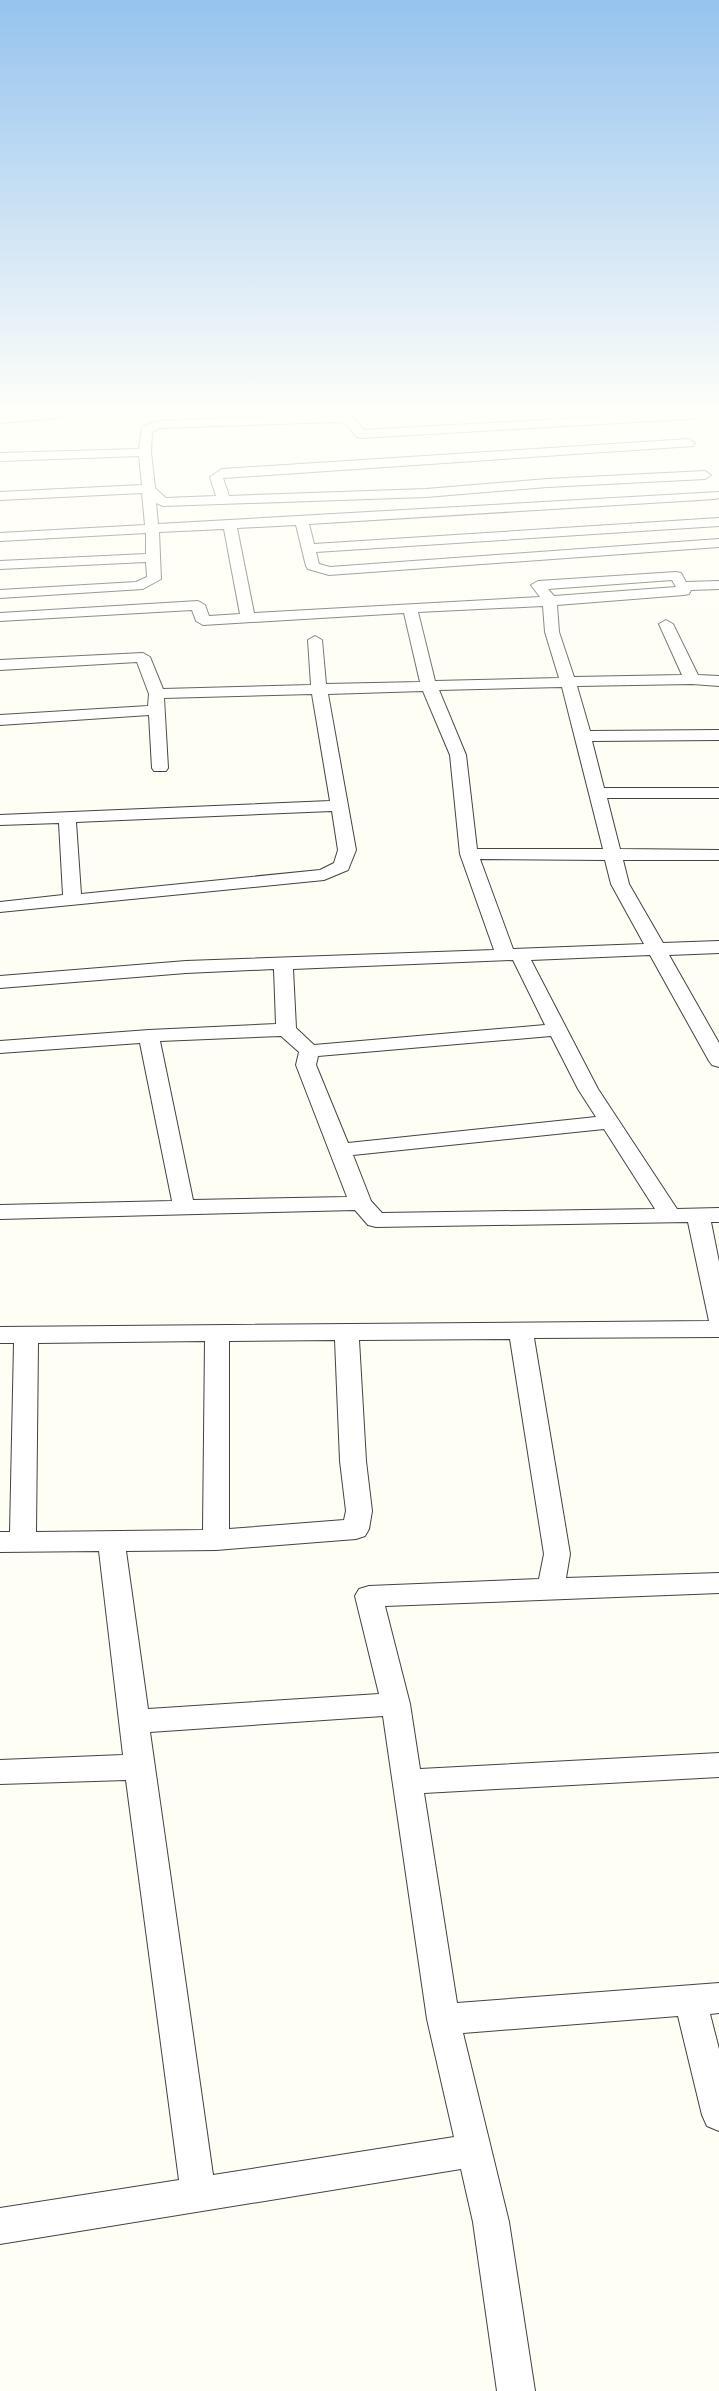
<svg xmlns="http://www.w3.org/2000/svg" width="719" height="2391" viewBox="0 0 719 2391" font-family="'IBM Plex Serif',serif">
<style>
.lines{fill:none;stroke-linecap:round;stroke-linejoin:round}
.street-casing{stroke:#434343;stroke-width:2}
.street{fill:#fff;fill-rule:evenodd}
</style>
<rect width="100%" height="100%" fill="#fffef4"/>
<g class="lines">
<defs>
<g id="street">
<path d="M21,414H65L59,418L0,423V415Z"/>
<path d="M335,414L353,417L364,430L649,414H710L704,418L361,438L357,437L345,423L335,422L160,428L152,432L151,452L155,488L166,498L216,496L210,477L222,469L689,439L695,443L693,446L223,478L229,496L426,489L547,479L705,471L711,475L705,479L547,487L426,497L163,506L156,503L158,524L719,492V498L715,499L309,524L314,544L719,518V526L316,552L319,564L330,567L719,539V547L329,575L308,569L306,566L296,525L237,528L254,613L540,597L531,585L538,581L676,572L681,573L686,582L719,581V589L691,590L689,594L684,595L557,605L559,632L574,677L682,675L659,624L666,620L673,624L698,675L719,676V686L692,684L577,686L590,731L719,730V740L592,741L604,788H719V798H607L620,849L719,850V860H623L629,884L663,943L719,941V953L669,955L719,1043V1067L712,1065L709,1061L650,955L531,960L598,1089L677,1209L719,1208V1222H711L719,1262V1337L534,1338L570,1554L566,1578L719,1573V1593L385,1606L410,1704L420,1769L719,1753V1777L424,1793L457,2003L719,1983V2013L710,2014L719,2049V2131L707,2126L702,2115L678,2016L463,2033L509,2222L535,2391H497L473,2222L461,2169L0,2244V2208L179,2180L126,1780L0,1784V1760L123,1755L99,1551L0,1552V1532H10L14,1343H0V1327L709,1321L688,1222L376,1227L368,1225L355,1210L0,1219V1205L172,1201L140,1043L0,1053V1041L149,1030L276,1024L274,969L186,973L0,988V976L186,961L494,950L460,854L450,755L423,691L328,694L356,850L348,870L324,880L0,912V902L63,895L59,823L0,825V815L330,801L312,694L164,698L168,768L166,771H154L152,768L149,715L0,725V715L148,706L149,694L137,662L0,670V660L143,653L150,657L163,689L311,685L308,640L315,636L322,640L326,684L420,682L404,613L203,625L196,621L192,610L0,621V613L198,601L205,605L209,616L240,614L224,529L159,532L161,579L143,589L0,598V590L136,582L147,577L146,562L0,569V561L146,554V533L0,541V533L145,525L142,493L0,500V492L142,485L139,456L0,461V453L139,449L142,427L158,421ZM672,580L676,587L554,596L548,589ZM543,606L545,632L559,678L435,681L418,612ZM562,687L603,849H477L466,755L439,690ZM332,811L338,850L334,863L320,870L81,894L76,822ZM480,859L605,860L611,884L644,944L513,949ZM513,960L545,1025L314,1045L296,1028L293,969ZM281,1036L299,1052L296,1065L347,1197L193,1200L160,1041ZM551,1036L578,1089L596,1117L348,1143L316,1065L318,1056ZM604,1129L655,1209L382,1213L371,1201L353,1155ZM510,1339L544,1554L539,1579L369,1586L359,1589L355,1596L379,1694L148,1709L126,1551L216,1550L356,1539L365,1536L369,1529L372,1511L366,1461L359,1340ZM335,1340L340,1461L346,1511L344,1520L229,1529V1341ZM205,1341L203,1530L36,1532L38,1343ZM383,1716L427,2019L454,2137L213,2175L150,1732Z"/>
</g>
</defs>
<use href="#street" class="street-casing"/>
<use href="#street" class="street"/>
</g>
<linearGradient id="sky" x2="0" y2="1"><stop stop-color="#95c3ee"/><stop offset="0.55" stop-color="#fffffa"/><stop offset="1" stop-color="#fffffa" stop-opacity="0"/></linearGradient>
<rect width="719" height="748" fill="url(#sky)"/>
</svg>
